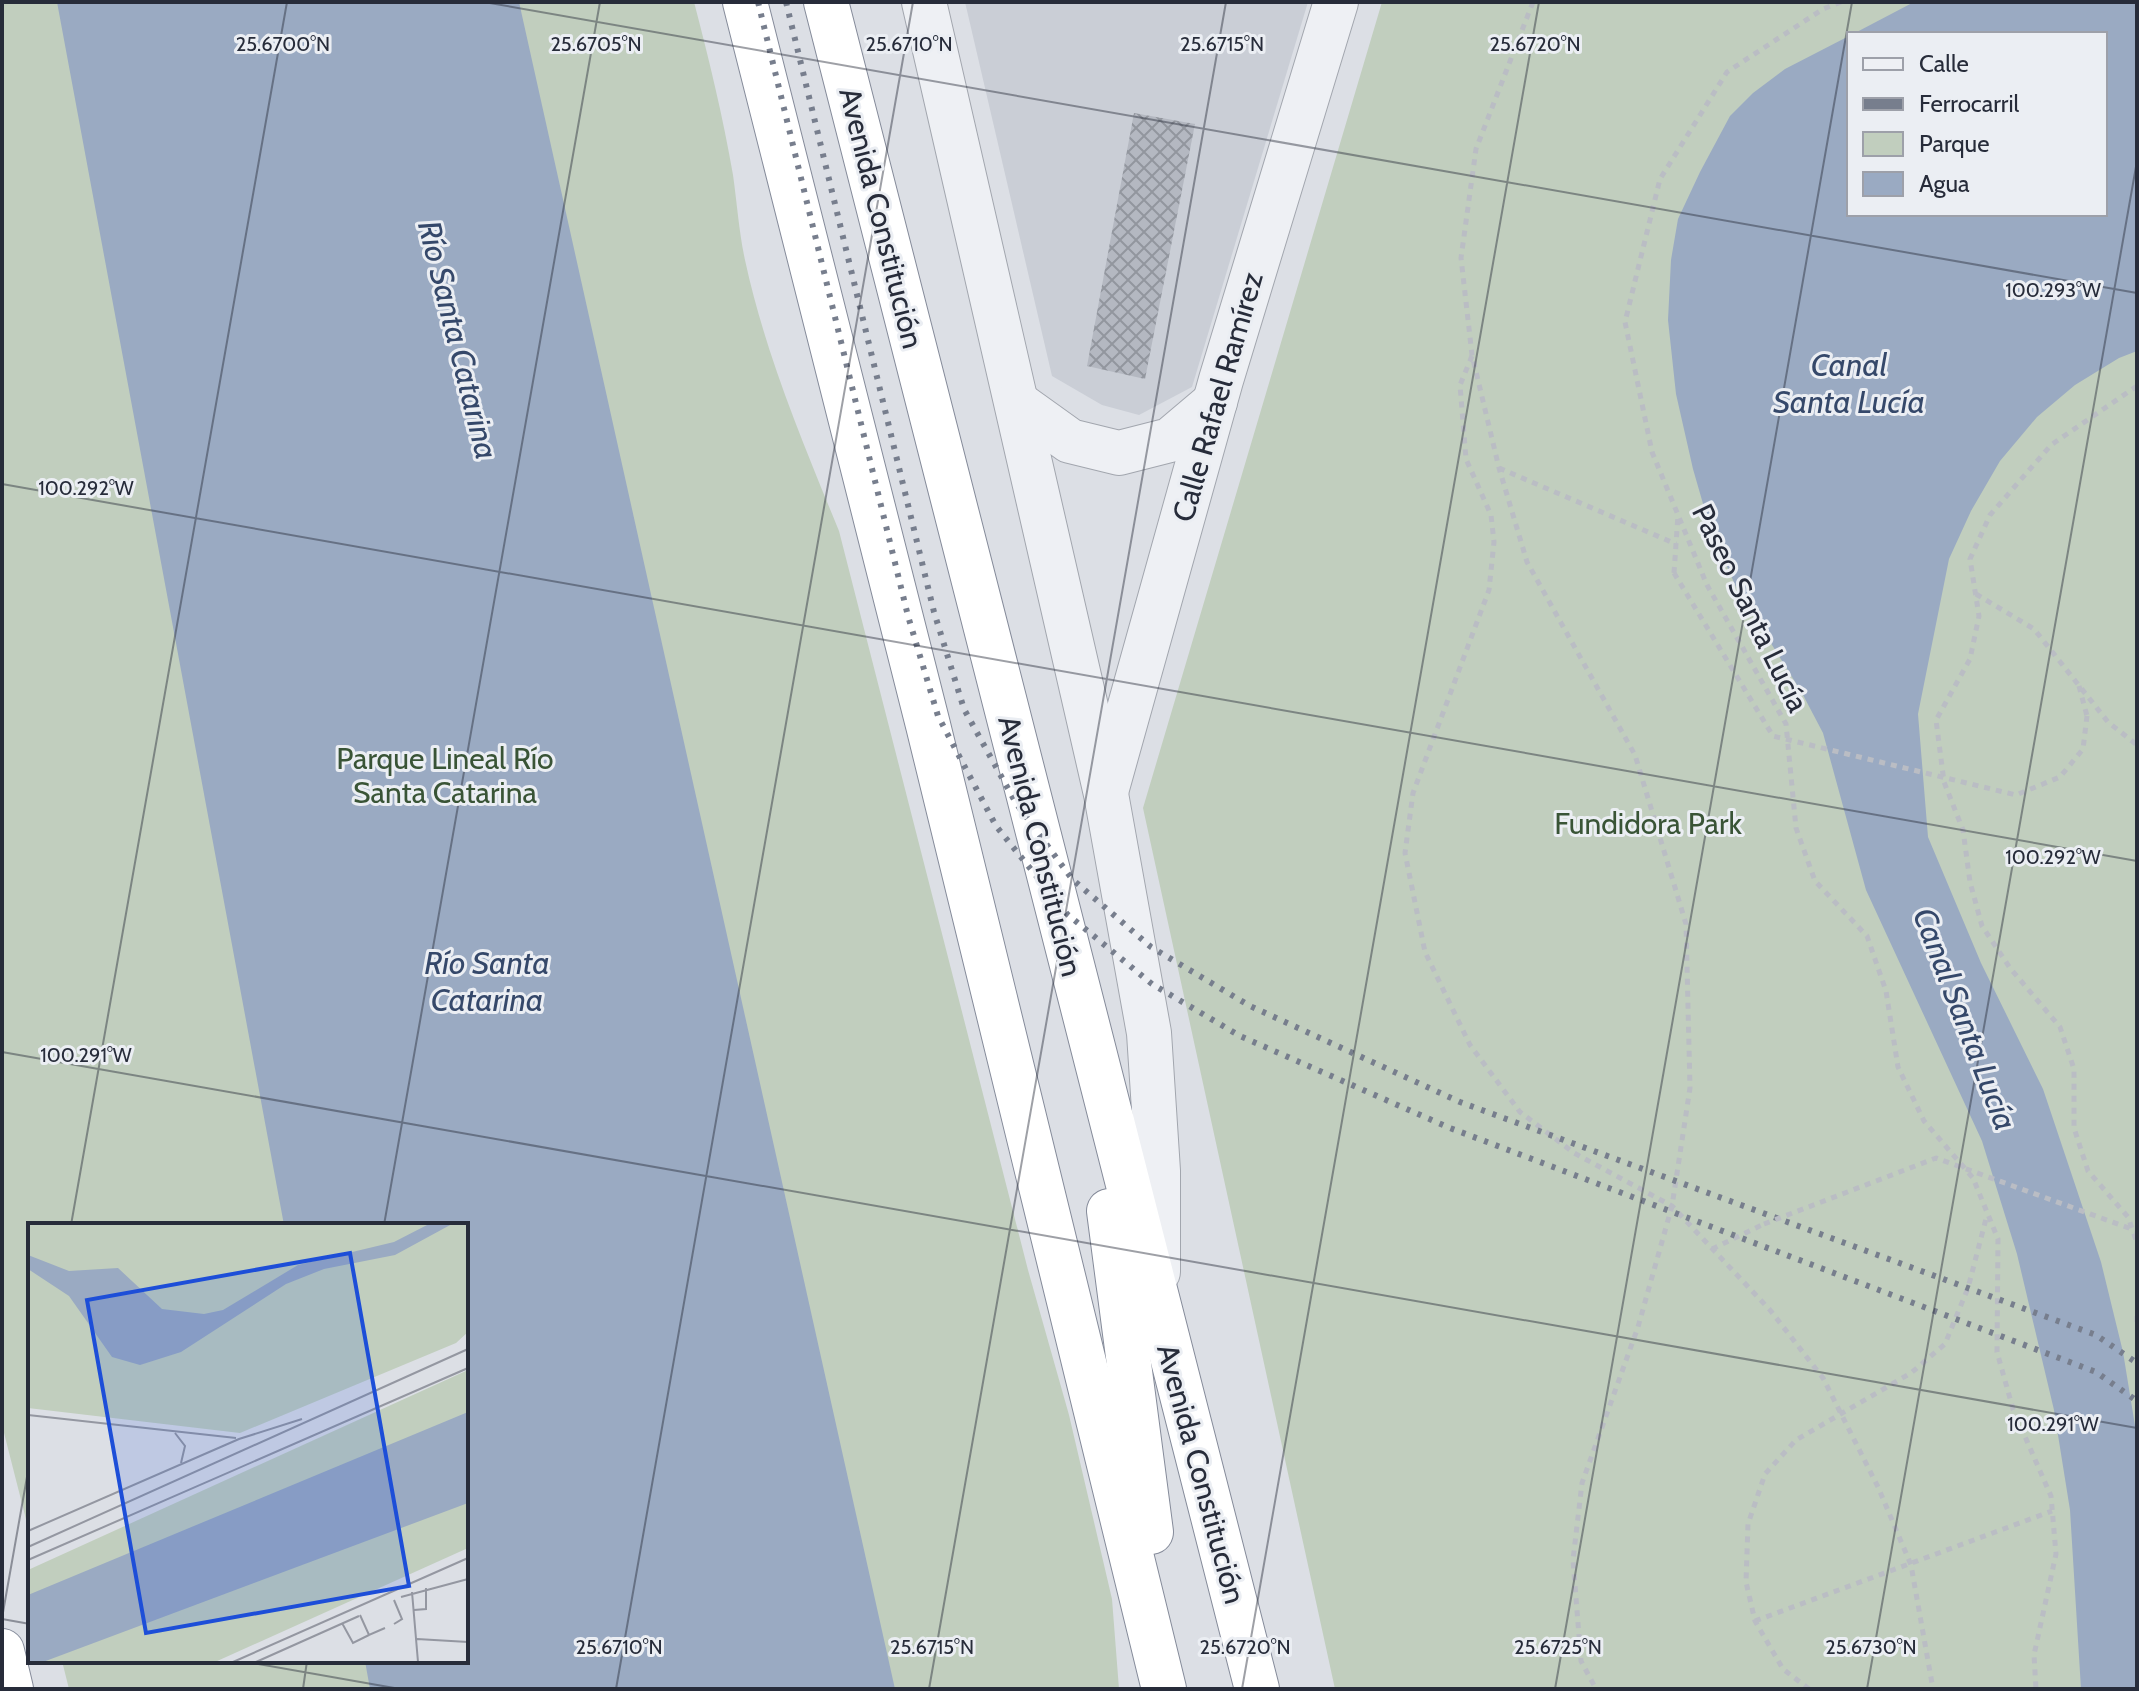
<svg xmlns="http://www.w3.org/2000/svg" width="2139" height="1691" viewBox="0 0 2139 1691" font-family="Cabin,sans-serif">
<style>
.built{fill:#caced6}
.park{fill:#c1cebe;fill-rule:evenodd}
.water{fill:#9aaac2}
.building{fill:url(#building-cross-hatch)}
.lines{fill:none;stroke-linecap:round;stroke-linejoin:round}
.minor-casing{stroke:#a2a6ae;stroke-width:46}
.highway-casing{stroke:#858b9a;stroke-width:46}
.path{stroke:#babdc4;stroke-width:5;stroke-dasharray:6 6;stroke-linecap:butt}
.minor{stroke:#eef0f4;stroke-width:44}
.highway{stroke:#fff;stroke-width:44}
.rail{stroke:#777e8d;stroke-width:6;stroke-dasharray:4 8;stroke-linecap:butt}
.path-bridge{stroke:#babdc4;stroke-width:5;stroke-dasharray:6 6;stroke-linecap:butt}
.ticks{fill:none;stroke:#272c3a;stroke-width:2;stroke-opacity:0.45}
.labels{text-anchor:middle;stroke-width:6;stroke-linejoin:round;paint-order:stroke}
.street-label{font-size:30px;fill:#272c3a;stroke:#ebeef3}
.park-label{font-size:30px;fill:#395436;stroke:#ebeef3}
.water-label{font-size:32px;font-style:italic;fill:#35486a;stroke:#ebeef3}
.inset-road{fill:none;stroke:#9497a1;stroke-width:2}
.view{fill:#1d4ed8;fill-opacity:0.15;stroke:#1d4ed8;stroke-width:4}
.inset-edge{fill:none;stroke:#272c3a;stroke-width:4}
.ticks-label{font-size:20px;text-anchor:middle;fill:#272c3a;stroke:#ebeef3;stroke-width:6;stroke-linejoin:round;paint-order:stroke}
</style>
<defs>
<pattern id="building-cross-hatch" width="8" height="8" patternUnits="userSpaceOnUse" patternTransform="scale(2)"><rect width="8" height="8" fill="#b4b8c1"/><path d="M0 0l8 8M0 8l8-8" fill="none" stroke="#92969e"/></pattern>
</defs>
<rect width="100%" height="100%" fill="#dcdfe5"/>
<path class="built" d="M965,2H1308L1192,387L1139,415L1102,405L1052,376Z"/>
<g class="park">
<path d="M2,2H694C709,59 723,117 733,175C737,203 739,232 745,260C765,353 803,443 839,531L1028,1270L1069,1415L1112,1599L1119,1689H69L62,1661H466V1225H30V1535L2,1425Z"/>
<path d="M1382,2H2137V1689H1335L1143,808ZM1849,34H2105V214H1849Z"/>
</g>
<g class="water">
<path d="M57,2H519L895,1689H370L365,1661H466V1225H284Z"/>
<path d="M1914,2H2137V351L2119,358L2075,385L2037,417L2000,461L1971,511L1949,559L1918,714L1928,837L1981,963L2043,1089L2101,1262L2123,1352L2137,1438V1689H2081L2070,1510L2054,1410L2017,1254L1982,1141L1866,890L1823,733L1802,693L1736,587L1710,528L1693,469L1676,394L1668,320L1671,260L1678,219L1700,172L1730,116L1753,93L1785,69L1849,36V214H2105V34H1853Z"/>
</g>
<path class="building" d="M1134,113L1195,124L1145,379L1087,366Z"/>
<g class="lines">
<defs>
<g id="minor">
<path d="M924,2L1106,794L1149,1033L1158,1171V1272"/>
<path d="M1017,403L1070,441L1119,453L1170,440L1215,402"/>
<path d="M1107,788L1221,380L1336,2"/>
</g>
<g id="highway">
<path d="M745,2L928,725L1164,1689"/>
<path d="M826,2L1257,1689"/>
<path d="M1109,1211L1151,1532"/>
<path d="M2,1651L11,1689"/>
</g>
</defs>
<use href="#minor" class="minor-casing"/>
<use href="#highway" class="highway-casing"/>
<g class="path">
<path d="M1533,2L1476,149L1461,258L1472,355L1499,468L1527,562L1635,755L1686,924L1690,1088L1672,1206L1638,1327L1582,1483L1573,1560L1581,1661L1596,1689"/>
<path d="M1841,2L1823,9L1727,72L1660,179L1625,322L1652,452L1707,585L1786,724L1796,828L1815,881L1867,936L1886,991L1898,1067L1924,1121L1973,1178L1998,1239L1997,1352L2013,1409L2051,1496L2056,1554L2034,1655L2036,1689"/>
<path d="M1472,356L1460,385L1466,459L1491,515L1494,542L1489,590L1413,793L1405,853L1425,952L1470,1045L1520,1112L1574,1153L1672,1206L1770,1310L1823,1378L1878,1487L1911,1565L1933,1689"/>
<path d="M2137,386L2051,445L1990,515L1970,559L1979,616L1970,659L1936,720L1944,782L1963,830L1970,882L1982,926L2010,968L2060,1027L2074,1069V1128L2088,1171L2128,1217L2137,1243"/>
<path d="M1499,468L1676,544"/>
<path d="M1674,573L1678,515"/>
<path d="M1976,594L2034,629L2108,722L2137,745"/>
<path d="M2079,686L2087,716"/>
<path d="M1712,1249L1764,1224"/>
<path d="M2137,1316V1327"/>
<path d="M1755,1621L2052,1511"/>
<path d="M1809,1689L1783,1669L1755,1621L1746,1582L1748,1524L1765,1474L1796,1440L1911,1373L1945,1344L1968,1288L1987,1215"/>
</g>
<use href="#minor" class="minor"/>
<use href="#highway" class="highway"/>
<g class="rail">
<path d="M758,2L908,616L938,716L996,826L1067,914L1152,984L1240,1036L1450,1128L2096,1372L2137,1401"/>
<path d="M786,2L934,612L964,709L1016,803L1072,879L1151,947L1250,1006L1460,1102L2096,1335L2137,1363"/>
</g>
<g class="path-bridge">
<path d="M1674,573L1773,736L2016,795L2060,777L2083,749L2087,716"/>
<path d="M1764,1224L1936,1158L2137,1231"/>
</g>
</g>
<path class="ticks" d="M484,2L2137,293M2,484L2137,861M2,1052L2137,1428M71,1225L287,2M384,1225L600,2M2,1618L30,1460M2,1619L30,1624M241,1661L400,1689M303,1689L307,1661M616,1689L913,2M929,1689L1226,2M1242,1689L1539,2M1555,1689L1852,2M1867,1689L2137,161"/>
<g class="labels">
<g class="street-label">
<text transform="translate(881 218) rotate(76)" y="10">Avenida Constitución</text>
<text transform="translate(1218 397) rotate(-74)" y="10">Calle Rafael Ramírez</text>
<text transform="translate(1750 608) rotate(64)" y="10">Paseo Santa Lucía</text>
<text transform="translate(1040 846) rotate(76)" y="10">Avenida Constitución</text>
<text transform="translate(1201 1474) rotate(75)" y="10">Avenida Constitución</text>
</g>
<g class="park-label">
<text x="445" y="769">Parque Lineal Río<tspan x="445" dy="34">Santa Catarina</tspan></text>
<text x="1648" y="834">Fundidora Park</text>
</g>
<g class="water-label">
<text transform="translate(458 340) rotate(76)" y="11">Río Santa Catarina</text>
<text x="1849" y="376">Canal<tspan x="1849" dy="37">Santa Lucía</tspan></text>
<text x="487" y="974">Río Santa<tspan x="487" dy="37">Catarina</tspan></text>
<text transform="translate(1965 1019) rotate(69)" y="11">Canal Santa Lucía</text>
</g>
</g>
<g transform="translate(28 1223)">
<rect width="440" height="440" fill="#dcdfe5"/>
<path d="M0,1H440V109L428,120L212,210L0,185ZM440,147V325L187,439H0V347Z" fill="#c1cebe"/>
<path d="M401,1H424L367,32L296,46L258,61L153,129L112,142L84,134L41,73L0,46V32L41,48L90,45L134,86L176,91L195,87L270,42L366,19ZM440,189V280L15,439H0V372Z" fill="#9aaac2"/>
<path class="inset-road" d="M0,192L208,215M147,210L157,223L153,240M0,308L211,216L274,196M0,324L440,126M0,337L440,145M384,369L390,439M373,374L440,356M386,387L398,386V365M332,392L341,412L357,405M314,400L325,420L341,412M366,401L374,396L366,377M389,416L440,419M205,439L440,335M228,439L331,393"/>
<path class="view" d="M322,30L381,363L118,410L59,77Z"/>
<rect width="440" height="440" class="inset-edge"/>
</g>
<g class="ticks-label">
<text x="283" y="51">25.6700°N</text>
<text x="909" y="51">25.6710°N</text>
<text x="1222" y="51">25.6715°N</text>
<text x="1535" y="51">25.6720°N</text>
<text x="596" y="51">25.6705°N</text>
<text x="2053" y="297">100.293°W</text>
<text x="86" y="495">100.292°W</text>
<text x="2053" y="864">100.292°W</text>
<text x="86" y="1062">100.291°W</text>
<text x="2053" y="1431">100.291°W</text>
<text x="619" y="1654">25.6710°N</text>
<text x="932" y="1654">25.6715°N</text>
<text x="1245" y="1654">25.6720°N</text>
<text x="1558" y="1654">25.6725°N</text>
<text x="1871" y="1654">25.6730°N</text>
</g>
<rect width="2139" height="1691" fill="none" stroke="#272c3a" stroke-width="8"/>
<rect x="1847" y="32" width="260" height="184" fill="#ebeef3" stroke="#9da0a9" stroke-width="2"/>
<rect x="1863" y="58" width="40" height="12" fill="#eef0f4" stroke="#9da0a9" stroke-width="2"/>
<text x="1919" y="72" font-size="24" fill="#272c3a">Calle</text>
<rect x="1863" y="98" width="40" height="12" fill="#777e8d" stroke="#9da0a9" stroke-width="2"/>
<text x="1919" y="112" font-size="24" fill="#272c3a">Ferrocarril</text>
<rect x="1863" y="132" width="40" height="24" fill="#c1cebe" stroke="#9da0a9" stroke-width="2"/>
<text x="1919" y="152" font-size="24" fill="#272c3a">Parque</text>
<rect x="1863" y="172" width="40" height="24" fill="#9aaac2" stroke="#9da0a9" stroke-width="2"/>
<text x="1919" y="192" font-size="24" fill="#272c3a">Agua</text>
</svg>
